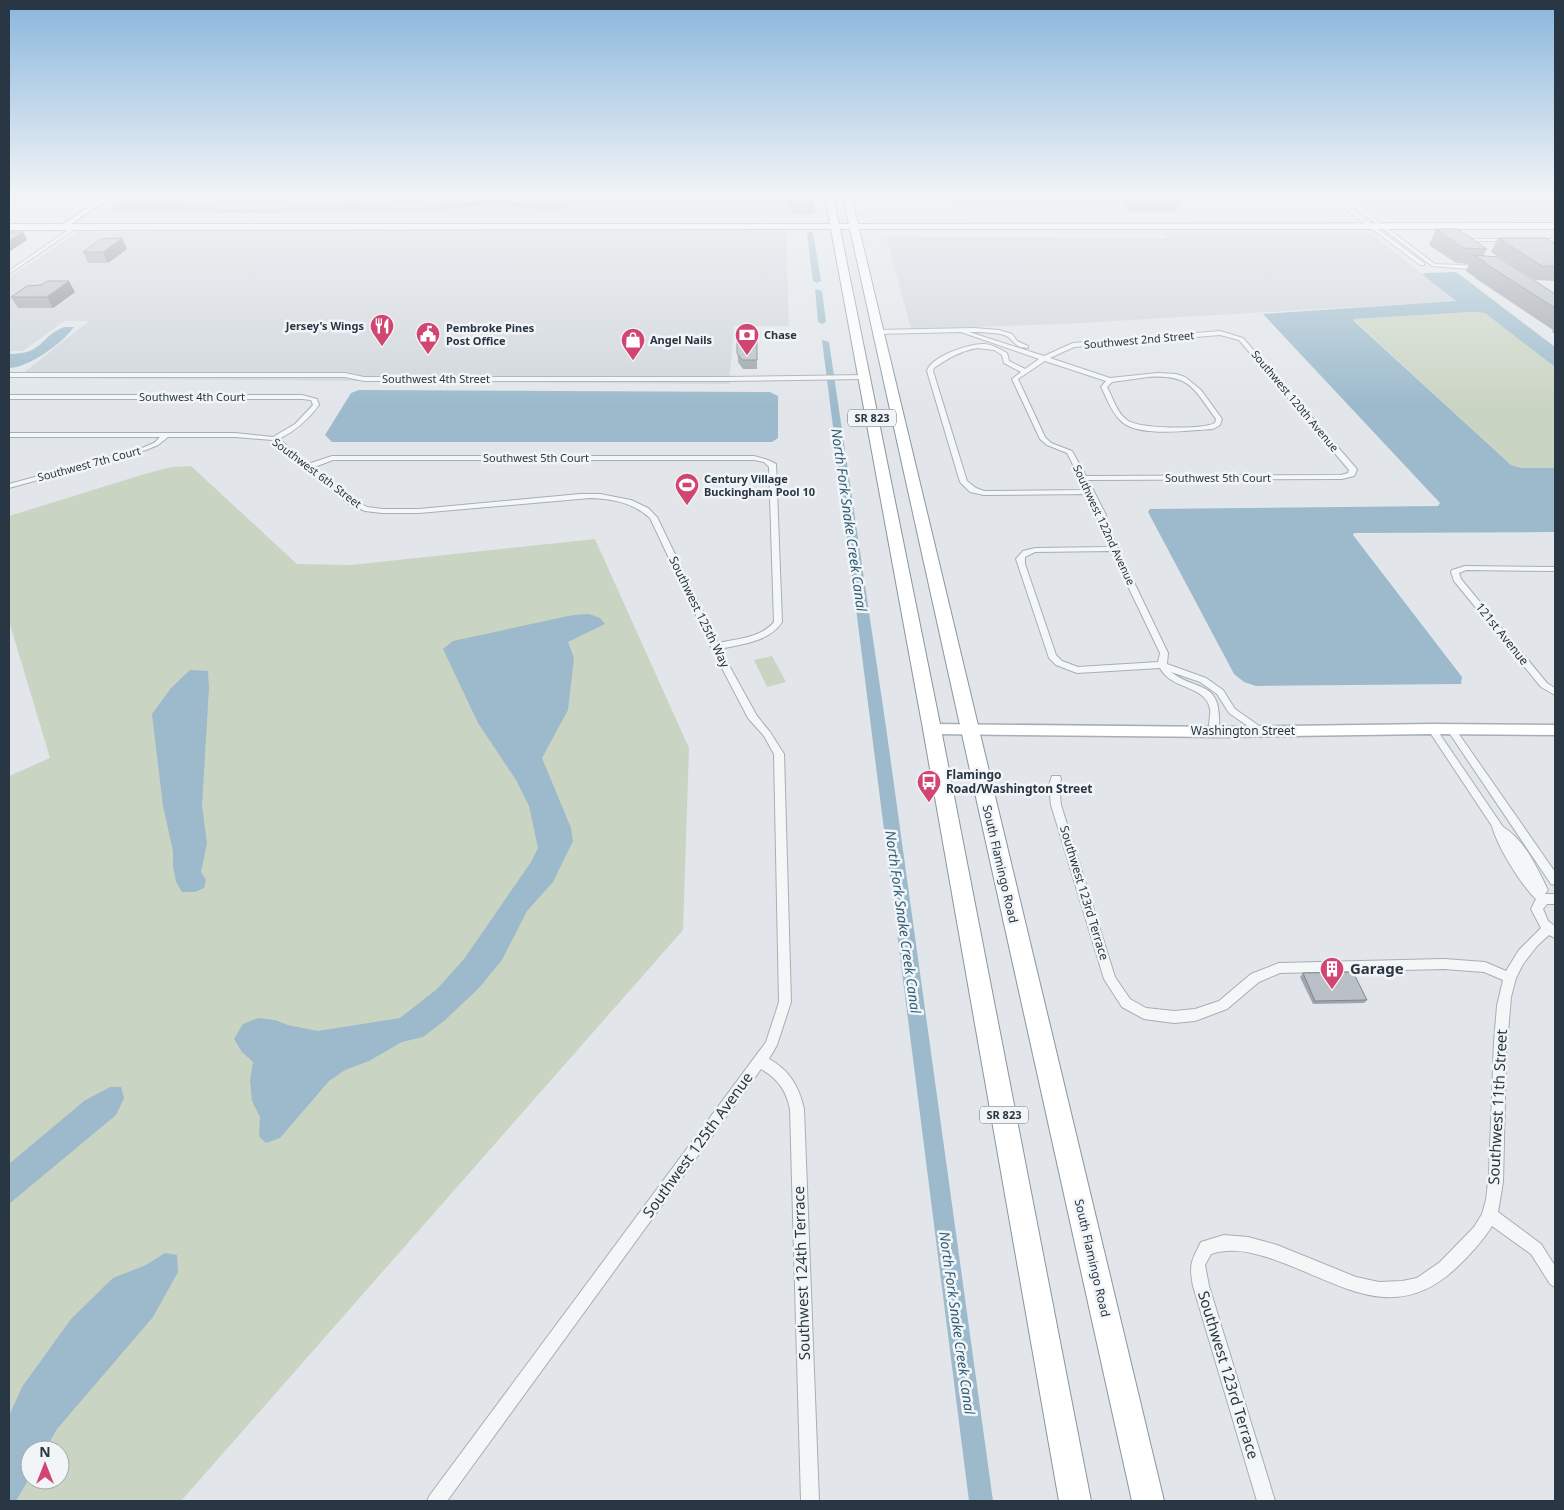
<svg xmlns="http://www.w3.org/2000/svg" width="1564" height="1510" viewBox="0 0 1564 1510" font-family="'Noto Sans',sans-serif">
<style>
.built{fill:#d0d6dc}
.green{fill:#cad4c3;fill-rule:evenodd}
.water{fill:#9cbacb}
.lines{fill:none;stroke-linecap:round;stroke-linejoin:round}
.canal{fill:#9cbacb;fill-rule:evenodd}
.street-casing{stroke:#a7aeb5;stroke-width:2}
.secondary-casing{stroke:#a7aeb5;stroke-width:3}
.highway-casing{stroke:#8996a1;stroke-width:2}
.street{fill:#f4f7f8;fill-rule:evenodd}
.secondary{fill:#fff;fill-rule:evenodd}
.highway{fill:#fff;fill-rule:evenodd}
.wall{fill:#9fa5ac}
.shaded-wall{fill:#82868c}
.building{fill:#b9c0c8;stroke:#82868c}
.labels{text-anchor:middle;stroke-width:5;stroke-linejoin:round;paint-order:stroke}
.far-poi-label{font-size:11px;font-weight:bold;fill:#293643;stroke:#f1f5f8;text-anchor:start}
.far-street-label{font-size:11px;fill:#293643;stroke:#f1f5f8}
.shield{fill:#f1f5f8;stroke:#656f79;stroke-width:1}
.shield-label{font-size:11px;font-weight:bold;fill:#293643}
.street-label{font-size:12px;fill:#293643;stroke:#f1f5f8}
.poi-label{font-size:12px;font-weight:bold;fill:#293643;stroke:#f1f5f8;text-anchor:start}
.water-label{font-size:14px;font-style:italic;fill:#335c77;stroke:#f1f5f8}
.near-poi-label{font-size:15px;font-weight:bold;fill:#293643;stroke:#f1f5f8;text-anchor:start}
.near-street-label{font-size:15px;fill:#293643;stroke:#f1f5f8}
</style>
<rect width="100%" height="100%" fill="#e2e6ea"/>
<g class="built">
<path d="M949,195H1173L1194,214L955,213Z"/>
<path d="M1190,195H1409L1208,196Z"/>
<path d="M1474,195H1555V216H1377L1353,198Z"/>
<path d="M786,230L789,326H734L729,384L17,378L89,321H64L23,351H9V278L78,232Z"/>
<path d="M1165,233H1370L1457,301L1064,324L911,329L886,237L1168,238Z"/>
</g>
<g class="green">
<path d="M128,195H814L816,213L807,215L106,213L105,211Z"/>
<path d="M1472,312L1485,313L1491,317L1555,367V468H1521L1511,465L1353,319Z"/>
<path d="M191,466L297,564L351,565L595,539L689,748L683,930L181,1501H9V776L50,758L9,621V516L148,473L172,467ZM30,1450H60V1480H30Z"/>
<path d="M772,656L786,682L767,687L754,660Z"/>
</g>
<g class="water">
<path d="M158,195H164L185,206L242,210L356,205L394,208H423L473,201L497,200L522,203L550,201L553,195H565L560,202L568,205L564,209L546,210L500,204L416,211L219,212L174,208L125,212L114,210C127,197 145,204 158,195Z"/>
<path d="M783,195H813L815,212L809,215L791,213L786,197Z"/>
<path d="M1454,272L1459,274L1555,347V367L1485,313L1472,312L1354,319V321L1511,465L1521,468H1555V532L1354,533L1353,535L1462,677L1461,684L1256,686L1244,682L1234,674L1148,512L1150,509L1438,506L1440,503L1263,314L1456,301L1422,274L1425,273Z"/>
<path d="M64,327H74C63,343 28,368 9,368V354C44,354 38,338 64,327Z"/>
<path d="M359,390L770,392L778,396V438L772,442H332L325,435L351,393Z"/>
<path d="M589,614L600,618L605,624L568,642L574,658L568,710L542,758L571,828L573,841L553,882L527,911L502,960L479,988L444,1021L423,1037L402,1042L369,1061L345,1070L329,1081L280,1138L266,1143L259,1136L260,1117L252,1101L250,1081L253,1062L242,1052L234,1039L243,1024L258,1018L275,1020L288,1025L318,1031L400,1018L437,989L464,959L531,862L538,848L529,806L516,780L478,723L443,649L453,641L573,615Z"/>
<path d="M190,670L208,671L209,688L202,806L207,843L201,872L206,880L204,888L195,892H182L176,882L173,866V851L163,806L152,714L171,688Z"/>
<path d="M110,1087H121L124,1098L116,1115L9,1204V1164L84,1101Z"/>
<path d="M165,1253L177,1255L178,1272L153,1317L57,1429L45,1450H30V1477L16,1501H9V1416L22,1387L71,1319L113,1278L146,1265Z"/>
</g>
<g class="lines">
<g class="canal">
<path d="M810,231L813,233L821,281L817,283L813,281L807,233Z"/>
<path d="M815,289L822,291L826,322L822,324L818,322Z"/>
<path d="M822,340L829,342L886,727L993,1501H969Z"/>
</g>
<defs>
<g id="street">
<path d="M1327,195H1332L1424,263V265H1420Z"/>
<path d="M1339,195H1343L1435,264L1482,266L1485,268L1482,270L1432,266Z"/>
<path d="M74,226L78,227L9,274V271Z"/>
<path d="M1471,239H1509L1511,240L1509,241H1472L1469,243L1470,246H1466L1464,242Z"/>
<path d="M1536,239H1555V241H1534Z"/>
<path d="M974,328L999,330L1012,334L1017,341L1028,346V348C1016,348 1016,343 1008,337C1002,332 978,332 969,332L1044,356L1073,343L1220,331L1243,338L1356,468L1357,470L1354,476L1342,479L1088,480L1106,515L1108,526L1118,549L1168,653L1167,664L1206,678L1223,690L1235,709L1265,730L1267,732L1265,734H1259L1229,713L1217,694L1200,682L1171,672C1197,692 1221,680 1219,724L1225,732L1223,734H1217L1209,725C1209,720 1211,714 1210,709C1206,685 1171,690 1160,668L1077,673L1056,665L1049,658L1016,559L1023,551L1035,548L1109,547C1101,529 1096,511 1088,494L984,495L970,492L960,482L927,371C931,356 971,343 985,344C993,345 1000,349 1007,353L1009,361L1025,369L1039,359L961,332L877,334L874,332L877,330ZM1220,335L1239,340L1349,470L1348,473L1341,475L1086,476L1072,451L1051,443L1045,437L1018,379L1045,361L1106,381L1101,387C1107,398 1111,412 1121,421C1138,438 1190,430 1213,429L1220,425L1222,419L1201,390L1185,377L1176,374L1158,373L1110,378L1050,358L1074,347ZM977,348L994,350L1002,355L1004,363L1021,372L1012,379L1040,439L1047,445L1067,453L1086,490L984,491L976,488L967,481L933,371L934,368C947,359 960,351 977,348ZM1148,377C1190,374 1193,388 1216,419L1215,423C1203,430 1138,429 1127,420C1117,413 1113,398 1107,387L1112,382ZM1111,551L1160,653L1158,662L1078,667L1062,661L1056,655L1025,564V557L1035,552Z"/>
<path d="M9,373H345L364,377H725L864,375L867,377L864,379L725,381H364L345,377H9Z"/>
<path d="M9,395H302L317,399L319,405C308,420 295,431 279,439L308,464L332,456H754L768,460L776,464L782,622C769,642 742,644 720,649L757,716L770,732L784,754L791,1002L777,1045L769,1059C789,1070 799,1086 804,1109L819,1501H801L790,1109C786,1090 778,1079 761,1069L447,1501H427L430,1495L766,1042L779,1002L774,754L764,736L748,718L711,647L650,518C632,502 613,499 590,498L419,513H382L365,511L349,504L272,440L235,437H168L158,445L146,450L9,488V484L142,448L154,443L160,437H9V433H235L273,437L295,424L313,405L311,400L302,399H9ZM333,460H754L764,462L769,467L774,622C761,638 736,639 718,643L657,517L648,508L631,500L600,494H580L419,509H382L367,507L355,500L312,468Z"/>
<path d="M1465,566L1555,567V571L1466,570L1459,573L1461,579L1547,683L1555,688V695L1541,687L1454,581L1451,572L1452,570Z"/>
<path d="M1432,726L1435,727L1503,827C1525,840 1537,868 1548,890L1545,894H1555V904H1547L1543,909L1548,921L1555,926V938L1549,935L1537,946L1523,964L1516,978L1511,997L1506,1055L1503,1182L1498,1212L1541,1244L1555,1266V1287L1550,1284L1531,1254L1492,1226C1482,1242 1468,1257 1455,1269C1389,1330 1332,1276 1263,1256C1246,1251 1229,1248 1211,1254L1205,1265L1209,1286L1275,1501H1257L1193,1286C1189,1264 1191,1262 1201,1242L1224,1235L1248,1237L1277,1245L1356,1277L1379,1282L1402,1281L1417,1278L1440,1262L1474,1227L1482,1214L1486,1200L1489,1174L1494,1042L1497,1006L1503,980L1484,972L1444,969L1280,973L1259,982L1227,1009L1195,1021L1174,1023L1144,1019L1122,1007L1104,979L1051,805L1049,785L1052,776H1060L1061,779L1059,785L1061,805L1115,977L1130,999L1146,1008L1174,1011L1195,1009L1219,1001L1251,974L1279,963L1444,959L1485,962L1506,971L1519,950L1541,928L1531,909L1536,899C1521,885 1497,846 1492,826L1429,731L1427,729Z"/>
<path d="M1451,726L1454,727L1555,872V885L1551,884L1448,731L1446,729Z"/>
</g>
<g id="secondary">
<path d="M106,195H113L65,228H61V226Z"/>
<path d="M932,724L1220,727L1432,724L1555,725V735L1432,734L1220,737L932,734L927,733L925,729L927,725Z"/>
</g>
<path id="highway" d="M825,195H833L839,224H849L843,195H851L858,224L1555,223V229H859L1164,1501H1132L850,229H840L941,729L1091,1501H1059L923,729L831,229L9,230V224H830Z"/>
</defs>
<use href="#street" class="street-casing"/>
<use href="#secondary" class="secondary-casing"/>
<use href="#highway" class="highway-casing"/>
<use href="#street" class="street"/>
<use href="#secondary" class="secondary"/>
<use href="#highway" class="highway"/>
</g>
<g class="wall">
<path d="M1117,195H1173L1179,201L1176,211H1130Z"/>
<path d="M1436,229L1487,249L1483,256L1555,294V334L1552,332L1553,330L1475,278H1476L1466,271L1469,264L1456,263L1429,245Z"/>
<path d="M1498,238L1555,244V281L1535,280L1491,252Z"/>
<path d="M127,249L108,263H88L83,252Z"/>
<path d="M41,285L75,292L53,308H18L11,297Z"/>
<path d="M737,342H757V369H743L738,362Z"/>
<path d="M1303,973L1367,1000L1364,1003L1313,1004L1300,977Z"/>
</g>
<g class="shaded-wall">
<path d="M23,232L27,240L9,252V241Z"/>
<path d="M122,238L127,249L108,263L103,252Z"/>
<path d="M69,281L75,292L53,308L47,297Z"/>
</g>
<g class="building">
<path d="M1127,195H1173L1179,201H1132Z"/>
<path d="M1436,229H1458L1487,249L1463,248Z"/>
<path d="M9,232H23L9,241Z"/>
<path d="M122,238L103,252H83L101,239Z"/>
<path d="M1498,238H1546L1555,244V266H1542Z"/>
<path d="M1474,255L1498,257L1555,294V308L1483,262H1485Z"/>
<path d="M48,281H69L47,297H11L27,286L41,285Z"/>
<path d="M737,342H757V360H742L737,353Z"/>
<path d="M1353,972L1367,1000L1315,1001L1303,973Z"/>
</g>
<linearGradient id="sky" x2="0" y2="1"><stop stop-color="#89b6dc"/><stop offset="0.48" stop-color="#f2f4f6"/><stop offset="1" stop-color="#f2f4f6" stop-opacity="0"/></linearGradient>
<rect width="1564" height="406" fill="url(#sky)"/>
<defs>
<symbol id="restaurant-pin" viewBox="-11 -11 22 30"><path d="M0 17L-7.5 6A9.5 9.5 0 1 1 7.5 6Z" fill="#d14570" stroke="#f1f5f8"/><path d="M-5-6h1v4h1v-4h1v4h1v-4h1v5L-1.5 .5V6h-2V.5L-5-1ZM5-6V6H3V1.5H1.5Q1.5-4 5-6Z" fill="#fff"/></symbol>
<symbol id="civic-pin" viewBox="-11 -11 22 30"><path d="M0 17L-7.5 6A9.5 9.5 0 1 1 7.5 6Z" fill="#d14570" stroke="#f1f5f8"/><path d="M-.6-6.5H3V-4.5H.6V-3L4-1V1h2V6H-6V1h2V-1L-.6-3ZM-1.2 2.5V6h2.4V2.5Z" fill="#fff"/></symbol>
<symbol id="bank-pin" viewBox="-11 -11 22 30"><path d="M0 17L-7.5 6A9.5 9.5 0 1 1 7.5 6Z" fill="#d14570" stroke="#f1f5f8"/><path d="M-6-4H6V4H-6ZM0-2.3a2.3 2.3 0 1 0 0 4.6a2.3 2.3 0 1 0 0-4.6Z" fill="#fff"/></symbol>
<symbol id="shop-pin" viewBox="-11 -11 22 30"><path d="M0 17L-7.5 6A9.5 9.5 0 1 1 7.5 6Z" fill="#d14570" stroke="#f1f5f8"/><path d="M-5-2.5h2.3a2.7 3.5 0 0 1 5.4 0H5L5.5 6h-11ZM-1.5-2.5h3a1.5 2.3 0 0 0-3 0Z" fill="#fff"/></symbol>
<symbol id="stadium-pin" viewBox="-11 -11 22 30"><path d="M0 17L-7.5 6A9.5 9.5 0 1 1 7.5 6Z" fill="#d14570" stroke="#f1f5f8"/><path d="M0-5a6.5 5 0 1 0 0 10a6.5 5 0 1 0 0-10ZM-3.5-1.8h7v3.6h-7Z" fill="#fff"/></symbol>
<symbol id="bus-pin" viewBox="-11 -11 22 30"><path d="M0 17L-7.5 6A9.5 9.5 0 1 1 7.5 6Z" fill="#d14570" stroke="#f1f5f8"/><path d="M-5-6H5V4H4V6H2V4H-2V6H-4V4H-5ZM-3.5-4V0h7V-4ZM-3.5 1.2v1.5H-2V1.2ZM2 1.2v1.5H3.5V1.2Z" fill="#fff"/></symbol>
<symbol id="building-pin" viewBox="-11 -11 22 30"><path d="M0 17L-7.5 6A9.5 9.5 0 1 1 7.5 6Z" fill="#d14570" stroke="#f1f5f8"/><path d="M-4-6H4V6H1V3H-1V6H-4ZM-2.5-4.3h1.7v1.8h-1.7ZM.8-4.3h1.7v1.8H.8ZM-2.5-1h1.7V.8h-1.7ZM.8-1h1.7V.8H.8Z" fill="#fff"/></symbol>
</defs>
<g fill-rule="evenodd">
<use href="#restaurant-pin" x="368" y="312" width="28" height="38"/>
<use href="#civic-pin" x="414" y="320" width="28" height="38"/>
<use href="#bank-pin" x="733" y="321" width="28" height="38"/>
<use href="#shop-pin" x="619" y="326" width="28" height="38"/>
<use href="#stadium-pin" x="673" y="471" width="28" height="38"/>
<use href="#bus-pin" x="915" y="768" width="28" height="38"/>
<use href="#building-pin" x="1318" y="955" width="28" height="38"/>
</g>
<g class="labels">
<g class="far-poi-label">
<text x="364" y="330" text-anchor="end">Jersey's Wings</text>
<text x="446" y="332">Pembroke Pines<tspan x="446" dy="13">Post Office</tspan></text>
<text x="764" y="339">Chase</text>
<text x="650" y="344">Angel Nails</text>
<text x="704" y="483">Century Village<tspan x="704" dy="13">Buckingham Pool 10</tspan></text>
</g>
<g class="far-street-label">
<text transform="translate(1139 340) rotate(-5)" y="4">Southwest 2nd Street</text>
<text x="436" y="383">Southwest 4th Street</text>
<text x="192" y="401">Southwest 4th Court</text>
<text transform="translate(1295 401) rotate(50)" y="4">Southwest 120th Avenue</text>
<text x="536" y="462">Southwest 5th Court</text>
<text transform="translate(89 464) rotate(-15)" y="4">Southwest 7th Court</text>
<text transform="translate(317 473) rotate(37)" y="4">Southwest 6th Street</text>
<text x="1218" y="482">Southwest 5th Court</text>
<text transform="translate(1104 525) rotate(65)" y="4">Southwest 122nd Avenue</text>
</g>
<g class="shield">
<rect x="848" y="409.5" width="48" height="17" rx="4"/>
<rect x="980" y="1106.5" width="48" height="17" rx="4"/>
</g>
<g class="shield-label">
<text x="872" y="422">SR 823</text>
<text x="1004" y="1119">SR 823</text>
</g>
<g class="street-label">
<text transform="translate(699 612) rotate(64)" y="4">Southwest 125th Way</text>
<text transform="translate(1502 634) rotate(51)" y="4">121st Avenue</text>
<text x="1243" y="735">Washington Street</text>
<text transform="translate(1000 864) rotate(77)" y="4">South Flamingo Road</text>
<text transform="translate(1084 893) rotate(73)" y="4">Southwest 123rd Terrace</text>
<text transform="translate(1092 1258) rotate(77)" y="4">South Flamingo Road</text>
</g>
<g class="poi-label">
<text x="946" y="779">Flamingo<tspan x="946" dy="14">Road/Washington Street</tspan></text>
</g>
<g class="water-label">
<text transform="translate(849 520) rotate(82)" y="5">North Fork Snake Creek Canal</text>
<text transform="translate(903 922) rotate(82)" y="5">North Fork Snake Creek Canal</text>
<text transform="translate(957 1323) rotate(82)" y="5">North Fork Snake Creek Canal</text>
</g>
<g class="near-poi-label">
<text x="1350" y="974">Garage</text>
</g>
<g class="near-street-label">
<text transform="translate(1498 1107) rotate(-87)" y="5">Southwest 11th Street</text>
<text transform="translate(698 1145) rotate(-54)" y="5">Southwest 125th Avenue</text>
<text transform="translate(802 1273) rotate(-92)" y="5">Southwest 124th Terrace</text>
<text transform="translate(1228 1375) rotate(73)" y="5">Southwest 123rd Terrace</text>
</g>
</g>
<rect width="1564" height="1510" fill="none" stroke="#293643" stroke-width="20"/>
<g transform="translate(45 1465)"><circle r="24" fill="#f1f5f8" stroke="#a1a9b0"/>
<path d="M0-4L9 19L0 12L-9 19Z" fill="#d14570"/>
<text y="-8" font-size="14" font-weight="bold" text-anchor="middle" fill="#293643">N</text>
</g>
</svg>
